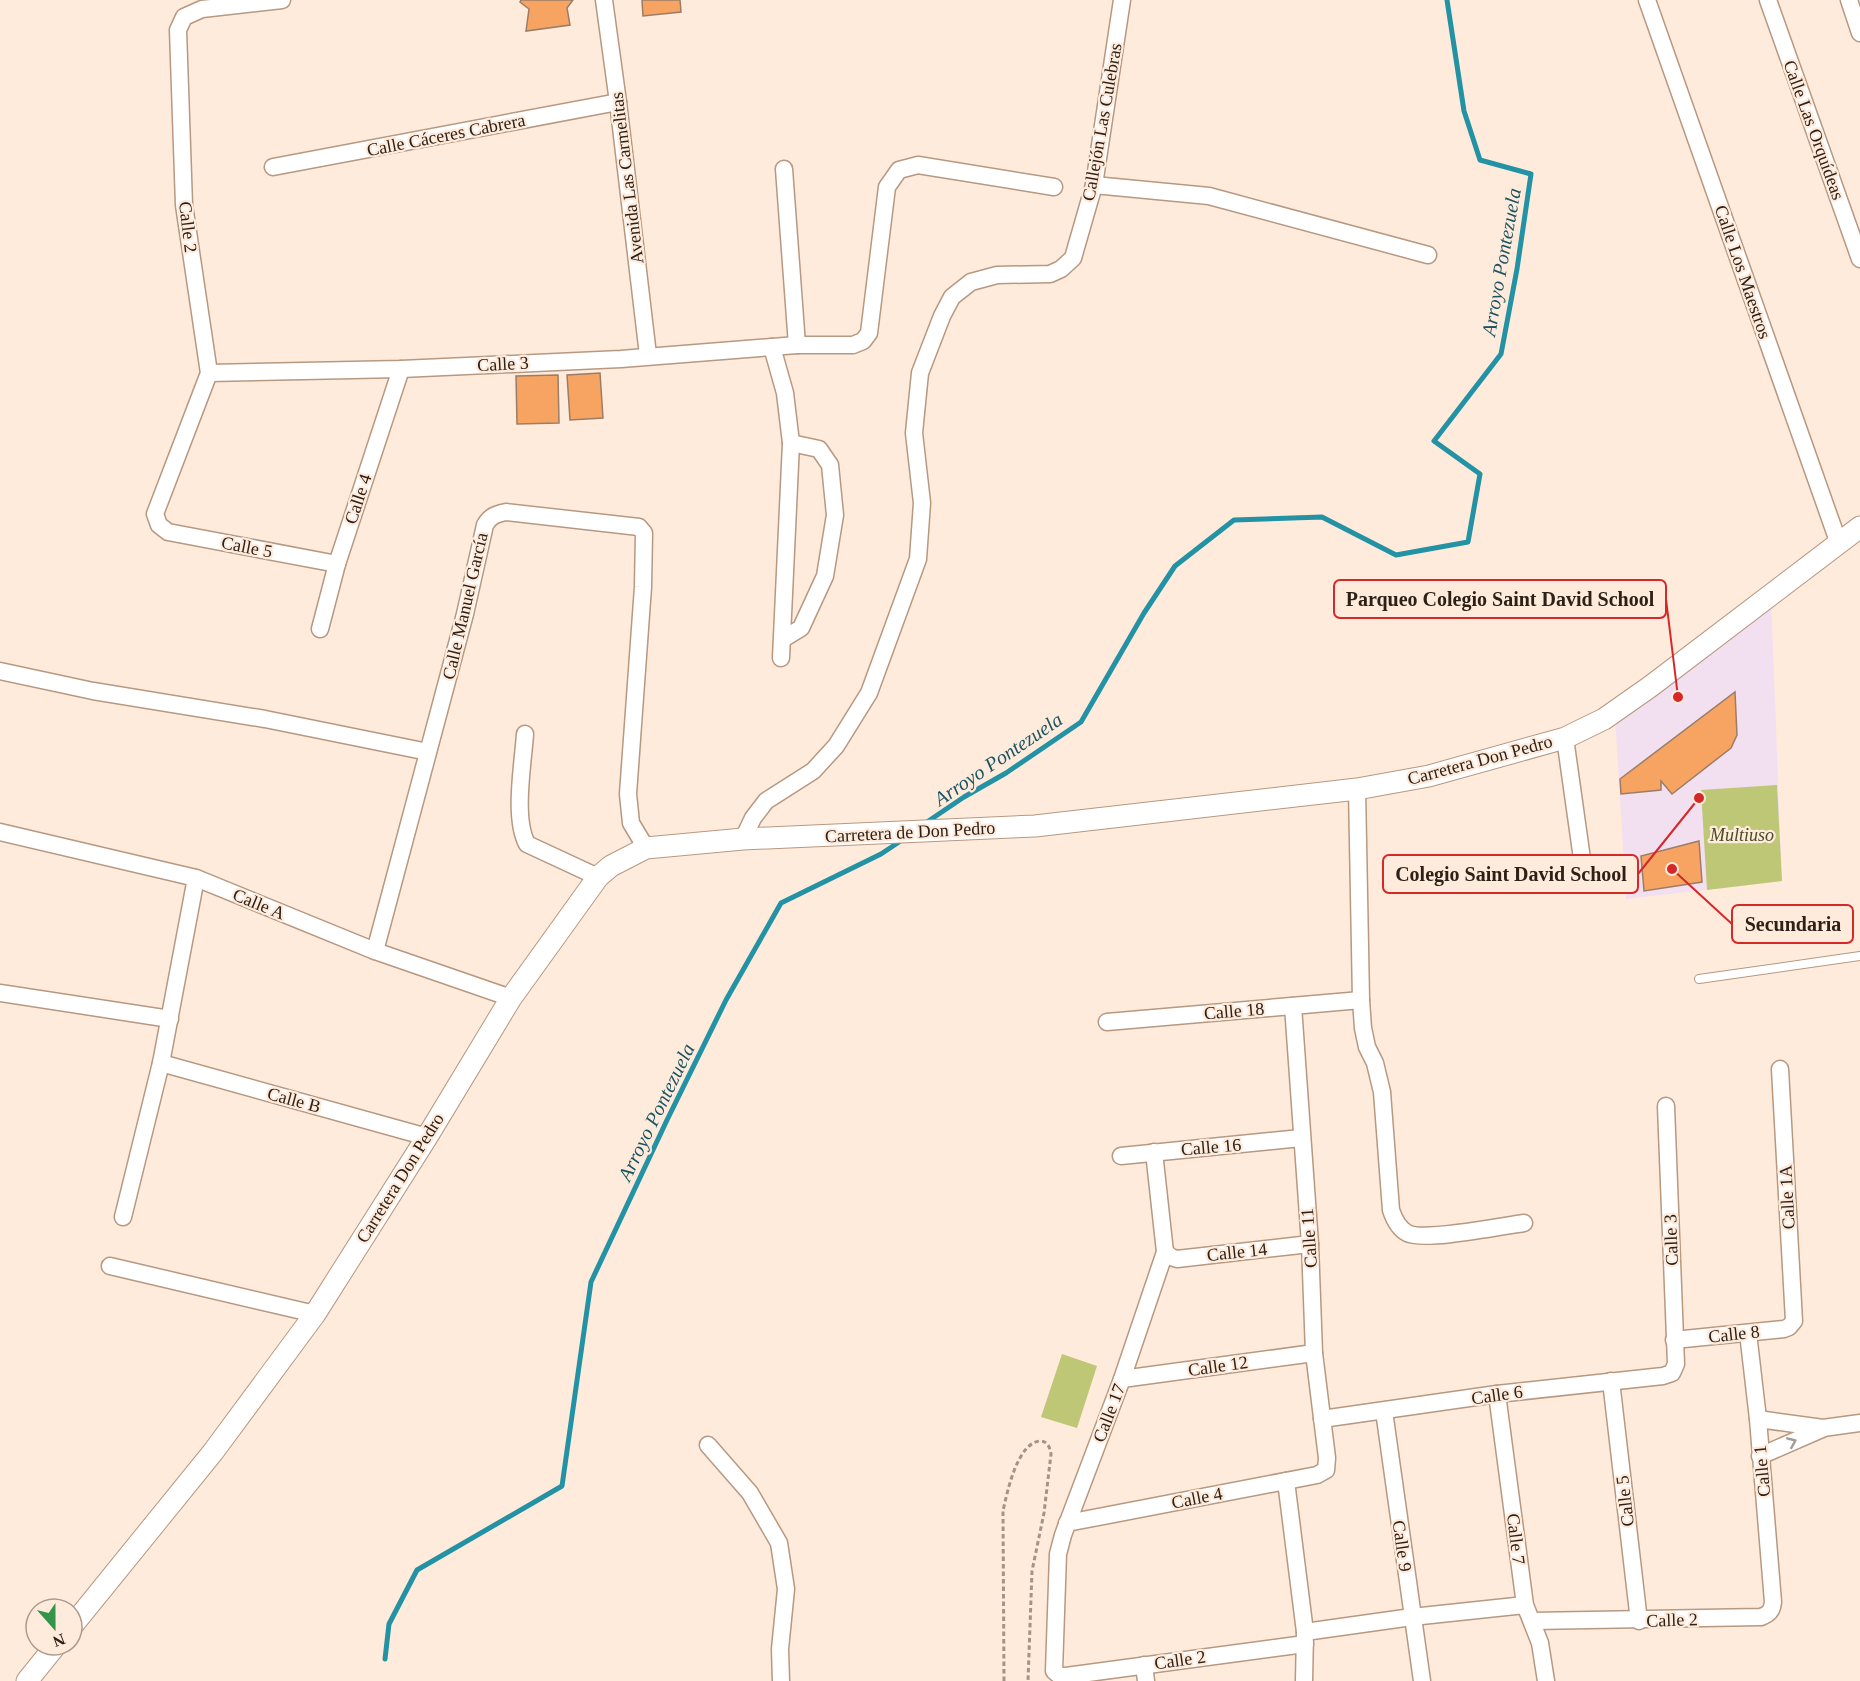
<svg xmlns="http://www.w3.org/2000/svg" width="1860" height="1681" viewBox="0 0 1860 1681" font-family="'Times New Roman',serif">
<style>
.education{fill:#f2dfef}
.green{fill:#bec775}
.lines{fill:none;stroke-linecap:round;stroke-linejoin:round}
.stream{stroke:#2292a4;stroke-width:5}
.building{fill:#f7a462;stroke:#9b7d67;stroke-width:1.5}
.service-casing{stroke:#b79880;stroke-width:10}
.minor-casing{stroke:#b79880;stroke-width:19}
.tertiary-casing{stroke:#b79880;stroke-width:23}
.path{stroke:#a49386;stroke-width:3;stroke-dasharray:4.5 3;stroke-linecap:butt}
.service{stroke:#fff;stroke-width:8}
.minor{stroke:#fff;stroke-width:16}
.tertiary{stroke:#fff;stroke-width:21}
.oneway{stroke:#a09b97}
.labels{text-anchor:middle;stroke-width:4.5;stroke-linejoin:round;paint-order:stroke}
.street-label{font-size:18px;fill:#2d2117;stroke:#ffebdc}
.park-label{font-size:18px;font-style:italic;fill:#484c22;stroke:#ffebdc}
.water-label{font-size:20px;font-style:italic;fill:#185461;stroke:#ffebdc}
.leader{fill:none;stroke:#d62828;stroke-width:2}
.callout-dot{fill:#d62828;stroke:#ffebdc;stroke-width:2}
.callout{fill:#ffebdc;stroke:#d62828;stroke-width:2}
.callout-label{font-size:20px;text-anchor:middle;font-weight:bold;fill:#2d2117}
</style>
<rect width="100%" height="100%" fill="#ffebdc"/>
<path class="education" d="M1771,599L1782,881L1626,899L1615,716Z"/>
<g class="green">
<path d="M1777,785L1782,881L1707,890L1701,790Z"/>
<path d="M1062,1354L1097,1366L1077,1428L1041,1417Z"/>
</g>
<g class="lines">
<g class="stream">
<path d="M924,824L964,797L1006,773L1081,722L1144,613L1175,566L1234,520L1322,517L1396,555L1468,542L1480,474L1434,441L1501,354L1517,269L1531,174L1480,160L1464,111L1447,0"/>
<path d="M385,1659L389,1624L417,1570L562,1486L591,1282L667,1120L726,1000L781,903L881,854L902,840"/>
</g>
</g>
<g class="building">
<path d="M521,0H573L567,8L570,25L526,31L529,9L520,2Z"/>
<path d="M642,0H680L681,12L643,16Z"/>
<path d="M600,373L603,418L570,420L567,375Z"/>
<path d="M558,375L559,423L517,424L516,376Z"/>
<path d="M1735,692L1737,735L1731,748L1672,794L1661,781V790L1621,794L1620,779Z"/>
<path d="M1699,841L1702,882L1644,891L1641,856Z"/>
</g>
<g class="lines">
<defs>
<path id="service" d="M1699,979L1860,956"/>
<g id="minor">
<path d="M282,0L202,9L184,17L178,30L184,205L209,373L155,514L159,525L168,532L337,564"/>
<path d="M604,0L618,102L648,355"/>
<path d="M1647,0L1839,544"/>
<path d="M1768,0L1860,259"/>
<path d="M1849,0L1860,33"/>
<path d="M273,167L618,102"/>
<path d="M784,169L797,345"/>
<path d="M1094,185L1209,196L1428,255"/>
<path d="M772,347L785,393L791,443L781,658"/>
<path d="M209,373L401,369L621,359L797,345H853L863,341L869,333L887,187L899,170L918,165L1054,187"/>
<path d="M320,629L337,564L401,369"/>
<path d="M783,639L801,628L825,576L835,515L830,465L819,449L791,443"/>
<path d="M0,671L93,691L265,719L428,752"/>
<path d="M525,734C523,764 513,818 527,844L598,877"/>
<path d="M1565,738L1583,866"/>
<path d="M1357,789L1361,1000L1363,1028L1367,1047L1375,1063L1382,1092L1391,1210C1394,1219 1398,1228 1407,1233C1423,1242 1502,1226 1524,1223"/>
<path d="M0,832L196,878L375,951L511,998"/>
<path d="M743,839L753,818L766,801L813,771L836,746L869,693L918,559L922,503L914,433L920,373L942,316L952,297L971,282L997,275L1050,274L1061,269L1073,258L1094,185L1122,0"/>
<path d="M375,951L465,614L485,525C490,516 496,514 506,512L639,527L644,533L643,587L628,794L631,823L646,848"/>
<path d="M0,993L170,1019"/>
<path d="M1107,1022L1361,1000"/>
<path d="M161,1063L427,1137"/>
<path d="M1154,1152L1165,1252L1122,1379L1063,1535L1058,1554L1054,1671L1060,1676H1066L1305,1644"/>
<path d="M1121,1156L1301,1138"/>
<path d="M123,1217L161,1063L196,878"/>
<path d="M1165,1252L1171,1257L1177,1259L1310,1244"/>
<path d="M110,1266L315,1314"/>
<path d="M1674,1340L1784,1329L1789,1327L1794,1321L1780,1069"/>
<path d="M1122,1379L1314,1353"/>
<path d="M1611,1381L1639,1621"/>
<path d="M1497,1394L1525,1605L1540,1643L1546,1681"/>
<path d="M1384,1411L1422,1681"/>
<path d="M1322,1419L1497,1394L1663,1376L1672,1373L1676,1364L1666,1106"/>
<path d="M1758,1419L1823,1428L1860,1423"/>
<path d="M708,1445L750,1493L779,1543L786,1589L780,1649L781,1681"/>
<path d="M1760,1456L1822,1429"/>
<path d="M1286,1481L1305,1632L1304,1681"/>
<path d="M1067,1523L1317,1475L1326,1470L1327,1458L1314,1353L1310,1244L1293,1006"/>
<path d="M1532,1621L1761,1617C1769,1614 1772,1611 1773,1602L1758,1419L1748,1333"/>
<path d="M1305,1632L1412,1617L1525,1605"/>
<path d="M1144,1665L1146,1681"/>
</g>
<g id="tertiary">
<path d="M72,1626L213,1452L315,1314L427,1137L511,998L598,877L611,866L646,848L743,839L1035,826L1357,789L1429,776L1565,738L1604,719L1651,686L1860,527"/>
<path d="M27,1681L56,1645"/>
</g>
</defs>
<use href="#service" class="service-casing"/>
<use href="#minor" class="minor-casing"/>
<use href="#tertiary" class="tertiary-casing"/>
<path class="path" d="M1004,1681L1003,1511C1007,1493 1017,1443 1040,1441C1048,1441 1050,1448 1051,1454L1044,1513L1032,1571L1028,1681"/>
<use href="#service" class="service"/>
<use href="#minor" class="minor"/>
<use href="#tertiary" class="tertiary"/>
</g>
<defs><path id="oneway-chevron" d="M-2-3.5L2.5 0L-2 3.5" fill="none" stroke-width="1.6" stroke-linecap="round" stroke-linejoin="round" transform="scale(1.5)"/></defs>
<use class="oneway" href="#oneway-chevron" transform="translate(1792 1442) rotate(-23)"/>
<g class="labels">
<g class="street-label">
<text transform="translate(1102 122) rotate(-80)" y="6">Callejón Las Culebras</text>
<text transform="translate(1814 130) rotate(70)" y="6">Calle Las Orquídeas</text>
<text transform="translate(446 135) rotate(-11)" y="6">Calle Cáceres Cabrera</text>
<text transform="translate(627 178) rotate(-97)" y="6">Avenida Las Carmelitas</text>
<text transform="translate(188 227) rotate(83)" y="6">Calle 2</text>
<text transform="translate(1743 272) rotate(71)" y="6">Calle Los Maestros</text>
<text transform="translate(503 364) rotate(-3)" y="6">Calle 3</text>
<text transform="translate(358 499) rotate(-72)" y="6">Calle 4</text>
<text transform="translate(247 547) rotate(11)" y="6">Calle 5</text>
<text transform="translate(465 606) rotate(-77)" y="6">Calle Manuel García</text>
<text transform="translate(1480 760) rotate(-15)" y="6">Carretera Don Pedro</text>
<text transform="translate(910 832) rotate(-3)" y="6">Carretera de Don Pedro</text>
<text transform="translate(259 904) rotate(22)" y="6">Calle A</text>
<text transform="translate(1234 1011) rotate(-5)" y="6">Calle 18</text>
<text transform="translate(294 1100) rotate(15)" y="6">Calle B</text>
<text transform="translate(1211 1147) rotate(-5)" y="6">Calle 16</text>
<text transform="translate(400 1178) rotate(-58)" y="6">Carretera Don Pedro</text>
<text transform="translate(1787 1197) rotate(-93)" y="6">Calle 1A</text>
<text transform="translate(1309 1238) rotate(-94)" y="6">Calle 11</text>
<text transform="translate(1671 1240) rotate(-92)" y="6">Calle 3</text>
<text transform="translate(1237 1252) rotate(-6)" y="6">Calle 14</text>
<text transform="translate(1734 1334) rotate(-6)" y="6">Calle 8</text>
<text transform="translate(1218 1366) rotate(-8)" y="6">Calle 12</text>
<text transform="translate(1497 1395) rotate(-8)" y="6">Calle 6</text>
<text transform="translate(1109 1413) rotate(-69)" y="6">Calle 17</text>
<text transform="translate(1762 1471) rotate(-95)" y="6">Calle 1</text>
<text transform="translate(1197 1498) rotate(-11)" y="6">Calle 4</text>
<text transform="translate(1625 1501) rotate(-97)" y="6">Calle 5</text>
<text transform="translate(1516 1539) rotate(83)" y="6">Calle 7</text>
<text transform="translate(1402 1546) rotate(82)" y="6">Calle 9</text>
<text transform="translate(1672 1620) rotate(-2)" y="6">Calle 2</text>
<text transform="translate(1180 1660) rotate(-8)" y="6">Calle 2</text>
</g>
<g class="park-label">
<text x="1742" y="841">Multiuso</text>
</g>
<g class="water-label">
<text transform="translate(1501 262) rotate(-80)" y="7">Arroyo Pontezuela</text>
<text transform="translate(998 759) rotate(-34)" y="7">Arroyo Pontezuela</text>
<text transform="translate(656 1112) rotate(-64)" y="7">Arroyo Pontezuela</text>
</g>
</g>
<path class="leader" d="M1678 697L1666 599M1699 798L1638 874M1672 869L1732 924"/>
<g class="callout-dot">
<circle cx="1678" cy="697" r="6"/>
<circle cx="1699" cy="798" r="6"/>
<circle cx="1672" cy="869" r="6"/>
</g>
<g class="callout">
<rect x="1334" y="580" width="332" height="38" rx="6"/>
<rect x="1383" y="855" width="255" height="38" rx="6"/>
<rect x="1732" y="905" width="121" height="38" rx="6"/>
</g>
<g class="callout-label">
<text x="1500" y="606">Parqueo Colegio Saint David School</text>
<text x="1511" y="881">Colegio Saint David School</text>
<text x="1793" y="931">Secundaria</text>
</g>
<g transform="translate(54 1627) rotate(159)"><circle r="28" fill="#ffebdc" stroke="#ab9a8d" stroke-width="1.5"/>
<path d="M0-4.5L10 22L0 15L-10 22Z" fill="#32954a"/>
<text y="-9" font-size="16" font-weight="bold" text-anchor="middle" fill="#2d2117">N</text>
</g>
</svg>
